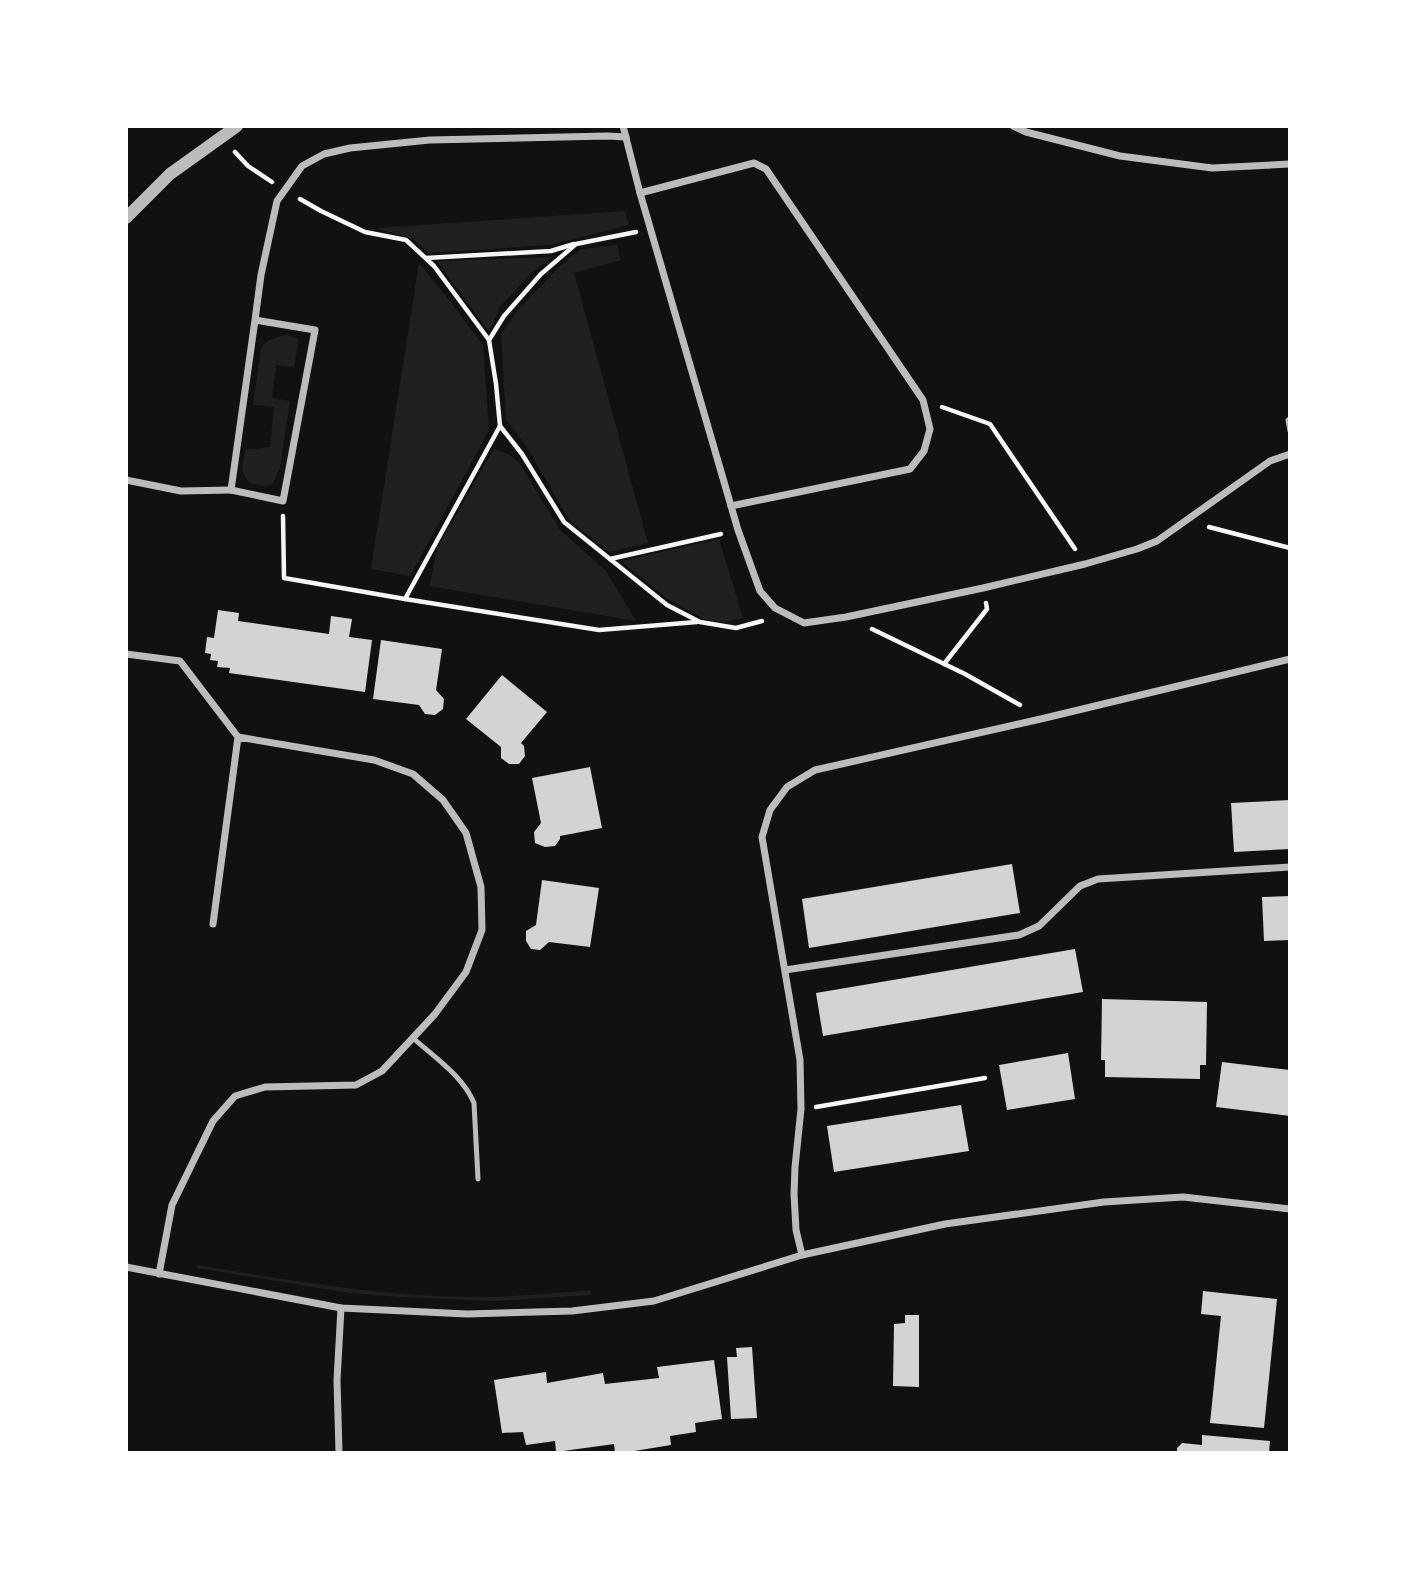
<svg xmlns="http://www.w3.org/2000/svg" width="1416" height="1579" viewBox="0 0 1416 1579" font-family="'Noto Sans',sans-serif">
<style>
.green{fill:#202020}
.building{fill:#d3d3d3}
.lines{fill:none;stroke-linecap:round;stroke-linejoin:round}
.path{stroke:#f5f5f5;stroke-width:4.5}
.service{stroke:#bcbcbc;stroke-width:5}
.minor{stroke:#bcbcbc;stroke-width:7}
.tertiary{stroke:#bcbcbc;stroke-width:12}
</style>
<rect width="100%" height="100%" fill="#111"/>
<g class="green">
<path d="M625,211L629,225L550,245L429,253L413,239L377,228Z"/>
<path d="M617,245L621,260L574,273L648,543L609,552L569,520L528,449L506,419L501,334L518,310L560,266L581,249Z"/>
<path d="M553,257L532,272L500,307L489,332L437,261Z"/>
<path d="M419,263L445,295L483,345L489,430L410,576L371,569Z"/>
<path d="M287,334L299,339L294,367L276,365L272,398L290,401L280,468L272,484L263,486L249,483L242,471L245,450L270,447L274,407L253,405L261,348L269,340Z"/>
<path d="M494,449L510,455L520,464L560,530L606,571L636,621L429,586L438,546Z"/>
<path d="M719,539L743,618L725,622L704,619L666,598L621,561Z"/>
<path d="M197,1265C287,1280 377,1296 468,1297C509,1298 550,1293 591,1290V1295L494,1301L398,1297L350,1293L197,1268Z"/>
</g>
<g class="building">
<path d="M218,610L239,613L238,621L329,634L331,616L352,619L349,637L372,640L365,692L229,673L230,668L217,667L218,661L210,660L211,654L205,653L207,637L214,638Z"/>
<path d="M381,640L442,649L436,690L444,699L443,709L435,715L425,714L419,705L373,699Z"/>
<path d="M502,675L547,712L521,743L524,746L525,756L519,764H509L501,758V747L466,719Z"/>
<path d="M590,767L602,828L560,836V839L555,846L545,847L535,843L534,832L541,823L532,778Z"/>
<path d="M1290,800V849L1234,852L1231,803Z"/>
<path d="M1012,864L1020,913L809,948L802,899Z"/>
<path d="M542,880L599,888L590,947L549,942L540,950L531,949L526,941V931L536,925Z"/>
<path d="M1290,896V940L1264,941L1262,897Z"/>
<path d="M1075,949L1083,992L823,1036L816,993Z"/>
<path d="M1102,999L1207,1002L1206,1065H1200V1079L1105,1077V1060H1101Z"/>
<path d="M1068,1053L1075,1099L1007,1110L999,1065Z"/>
<path d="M1222,1062L1290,1070V1116L1216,1107Z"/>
<path d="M961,1105L969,1151L834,1172L827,1126Z"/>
<path d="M1203,1291L1277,1299L1264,1428L1210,1423L1221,1316L1201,1314Z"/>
<path d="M905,1315H919V1387L893,1386L894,1324L905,1323Z"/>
<path d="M752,1347L757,1418L731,1419L727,1357H737L736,1348Z"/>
<path d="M714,1360L722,1419L695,1423L696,1432L670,1436L671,1445L622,1453H615L614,1444L556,1452L555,1441L526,1445L523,1432L502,1433L494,1380L546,1372L547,1383L603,1373L605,1384L659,1378L657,1367Z"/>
<path d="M1202,1435L1270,1441L1269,1453H1177V1448L1182,1443L1202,1445Z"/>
</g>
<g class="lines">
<g class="path">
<path d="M235,152L248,166L272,182"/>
<path d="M300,199L321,211L365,232L406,240L434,266L489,340L496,384L500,426L522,454L564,522L667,605L700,622L736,628L762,621"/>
<path d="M426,258L551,251L574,244"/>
<path d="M489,340L504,316L541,274L576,244L636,232"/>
<path d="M942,407L990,424L1075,549"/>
<path d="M500,426L405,599L599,630L697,622"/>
<path d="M283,516L284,578L405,599"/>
<path d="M1209,527L1290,548"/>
<path d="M610,559L721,534"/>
<path d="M872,629L965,674L1020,705"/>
<path d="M944,664L987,609L986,603"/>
<path d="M816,1107L985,1078"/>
</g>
<g class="service">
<path d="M1290,419L1288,420L1290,431"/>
<path d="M413,1038C434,1057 463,1076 474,1103L478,1179"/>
</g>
<g class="minor">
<path d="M623,126L640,193L738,530L760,591L775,608L804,623L846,617L983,588L1085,564L1137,549L1157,541L1270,461L1290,454"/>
<path d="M1013,126L1026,132L1120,156L1212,168L1290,164"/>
<path d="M640,193L754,163L766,169L923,400L930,429L924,451L910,469L731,506"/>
<path d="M255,320L231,490L283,501L315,330L255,320L261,275L277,201L302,166L324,154L350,148L430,140L607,136L626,137"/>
<path d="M126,480L181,491L231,490"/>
<path d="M126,654L180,661L238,737"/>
<path d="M785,970L1019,935L1039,926L1080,886L1098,879L1290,867"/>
<path d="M802,1255L796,1230L794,1194L795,1167L801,1109L800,1060L762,837L770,810L787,787L815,770L1045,718L1290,659"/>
<path d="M126,1267L341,1308L467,1314L572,1311L654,1301L802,1255L945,1224L1104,1202L1183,1197L1290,1209"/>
<path d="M159,1274L172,1205L213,1121L235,1096L265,1087L356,1085L382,1071L435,1014L466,972L482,930L481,887L466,833L443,800L413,774L374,760L238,737L213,924"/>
<path d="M339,1453L337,1380L341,1308"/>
</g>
<path class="tertiary" d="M126,218L170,174L237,126"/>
</g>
<rect width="1416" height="1579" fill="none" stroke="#ffffff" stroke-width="256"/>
</svg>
